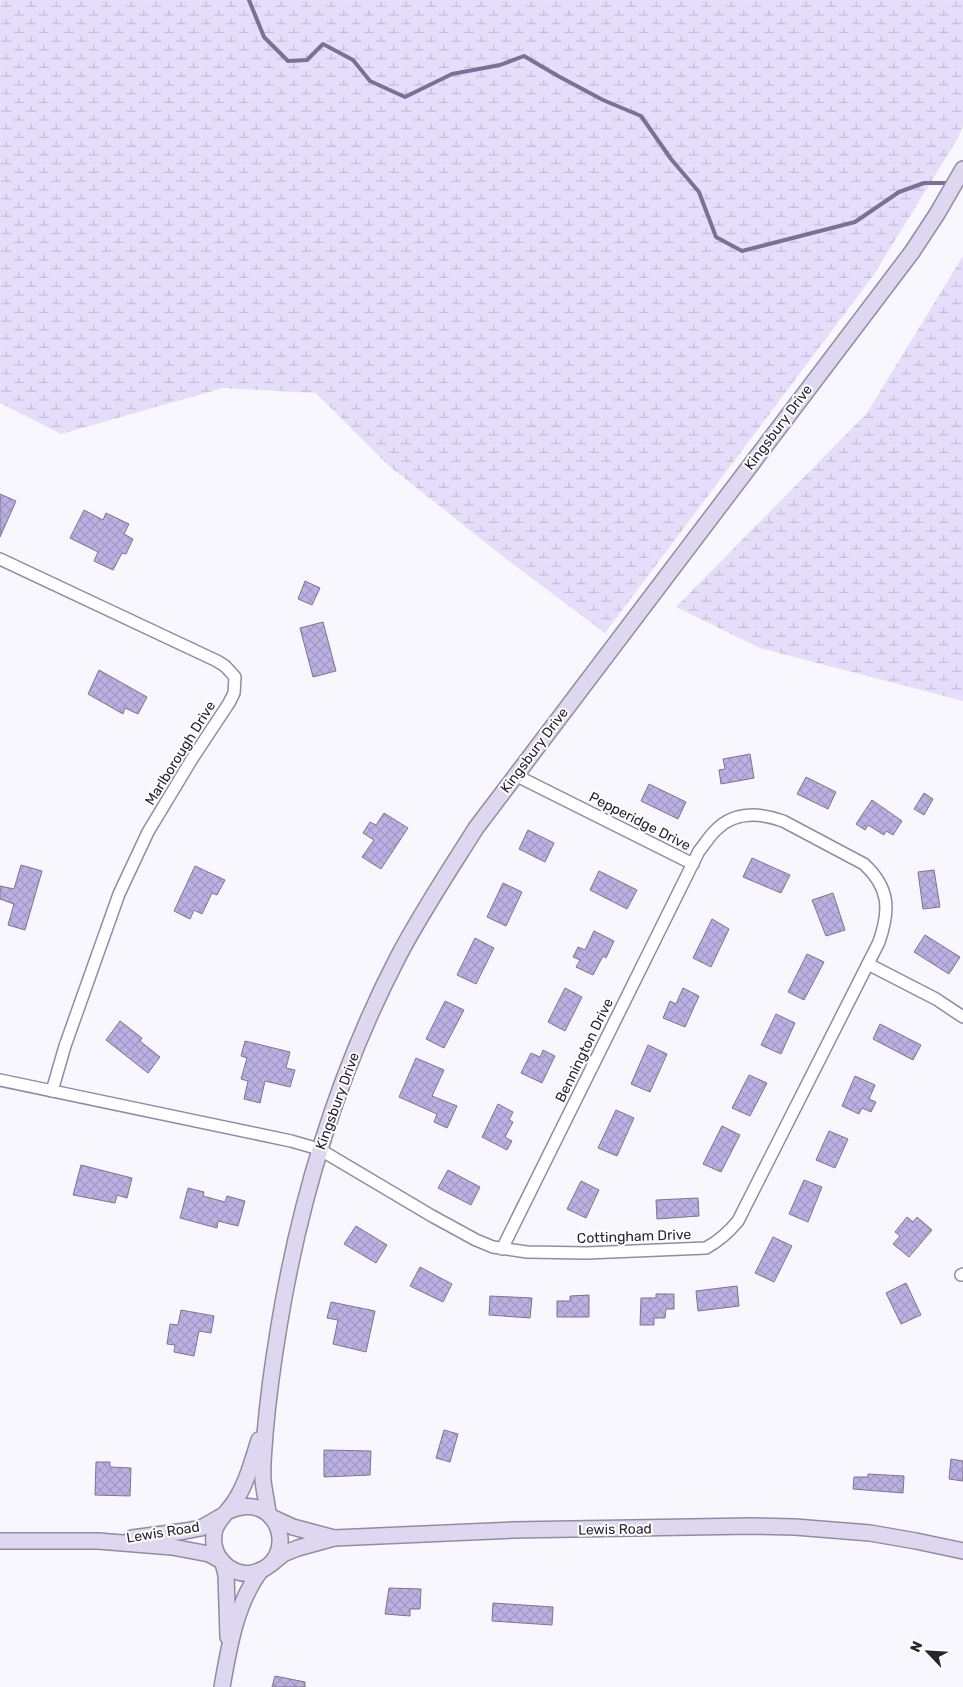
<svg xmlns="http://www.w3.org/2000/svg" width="963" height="1687" viewBox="0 0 963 1687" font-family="Rubik,sans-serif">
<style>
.wetland{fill:url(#wetland-marsh)}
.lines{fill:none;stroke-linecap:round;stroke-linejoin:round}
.stream{stroke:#7b7197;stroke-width:4}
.building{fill:url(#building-cross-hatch);stroke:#7b7590}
.street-casing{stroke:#928ba7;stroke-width:14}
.secondary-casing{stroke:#928ba7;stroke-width:18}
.street{stroke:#fff;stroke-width:11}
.secondary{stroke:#ded7ef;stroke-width:15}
.labels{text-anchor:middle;stroke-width:4;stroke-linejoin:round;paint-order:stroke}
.street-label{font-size:14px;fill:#26242f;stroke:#fff}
</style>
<defs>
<pattern id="wetland-marsh" width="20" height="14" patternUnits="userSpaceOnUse" patternTransform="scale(1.25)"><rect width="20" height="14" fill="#e4defa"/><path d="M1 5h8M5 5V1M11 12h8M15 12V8" fill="none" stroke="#c3bed7"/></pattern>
<pattern id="building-cross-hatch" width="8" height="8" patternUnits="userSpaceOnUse" patternTransform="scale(1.25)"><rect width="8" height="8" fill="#bcb0e3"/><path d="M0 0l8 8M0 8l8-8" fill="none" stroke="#a197c3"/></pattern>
</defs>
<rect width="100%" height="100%" fill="#f8f7fd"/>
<g class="wetland">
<path d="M0,0H963V126L958,138L873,276L605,633L506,559L388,465L316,393L223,388L61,434L0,403Z"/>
<path d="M963,256V701L760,648L676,607L867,413Z"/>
</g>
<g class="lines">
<path class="stream" d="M249,0L264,37L288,61L307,60L323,44L353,60L370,81L405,97L452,74L500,65L524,56L558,76L603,100L641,116L671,159L699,192L716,237L742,251L855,222L899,192L924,183H951"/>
</g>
<g class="building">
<path d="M0,494L16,501L0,537Z"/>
<path d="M84,510L103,520L106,513L129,524L124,534L133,539L126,554L122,553L113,570L94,561L98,552L70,538Z"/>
<path d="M305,581L320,588L312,605L298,599Z"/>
<path d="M323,622L336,671L313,677L300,628Z"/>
<path d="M99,670L147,697L138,714L125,708L123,714L88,694Z"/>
<path d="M750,754L754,778L721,784L719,770L725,769L723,759Z"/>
<path d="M806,777L836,792L828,809L797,794Z"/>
<path d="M649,784L686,802L678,819L641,801Z"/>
<path d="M924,793L933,799L924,815L914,809Z"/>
<path d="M872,800L902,821L893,835L886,831L884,835L868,825L865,830L856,824Z"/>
<path d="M384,813L408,828L381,869L362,857L374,840L363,833L370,822L376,825Z"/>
<path d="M528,830L554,843L545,862L519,849Z"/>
<path d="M752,858L790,875L781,893L743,877Z"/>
<path d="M21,865L42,871L25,930L8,925L14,904L0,899V886L14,889Z"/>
<path d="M195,866L225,880L217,895L212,893L202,914L194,910L190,919L174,911Z"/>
<path d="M934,870L940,907L923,909L918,872Z"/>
<path d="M599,871L637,890L627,909L590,890Z"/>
<path d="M503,883L522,892L506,926L487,917Z"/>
<path d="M833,893L845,930L826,936L812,900Z"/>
<path d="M712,919L729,929L711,967L693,958Z"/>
<path d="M594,931L614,941L606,958L603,956L593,975L576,967L580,960L573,957L578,947L585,950Z"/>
<path d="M925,935L960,957L949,974L914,952Z"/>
<path d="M475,938L494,948L476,984L457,975Z"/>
<path d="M807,954L824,962L804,1000L788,992Z"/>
<path d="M565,988L582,997L565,1031L548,1022Z"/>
<path d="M683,988L699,996L685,1027L663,1018L670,1001L676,1004Z"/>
<path d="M445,1001L464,1010L444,1048L426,1039Z"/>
<path d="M776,1014L795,1023L781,1054L761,1045Z"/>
<path d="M120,1021L142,1038L140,1041L160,1057L148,1073L106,1040Z"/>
<path d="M880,1024L921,1045L913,1060L873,1039Z"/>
<path d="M245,1041L290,1052L286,1068L295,1070L290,1087L265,1081L260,1103L244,1099L248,1081L241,1079L247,1058L241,1056Z"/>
<path d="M648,1045L667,1054L650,1092L631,1084Z"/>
<path d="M543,1050L555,1056L542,1083L521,1073L531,1053L540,1057Z"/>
<path d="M416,1058L444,1070L432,1096L457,1106L447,1128L434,1122L437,1114L399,1097Z"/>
<path d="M749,1075L767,1083L750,1116L732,1108Z"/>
<path d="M855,1076L875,1085L869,1099L876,1102L871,1112L862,1108L859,1114L842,1106Z"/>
<path d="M498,1104L513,1112L509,1120L513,1122L505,1137L512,1141L507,1150L482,1137Z"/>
<path d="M616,1110L634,1118L617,1156L598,1148Z"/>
<path d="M722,1126L740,1135L721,1172L703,1164Z"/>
<path d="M829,1131L848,1139L835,1168L816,1160Z"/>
<path d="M81,1165L132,1178L127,1198L117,1195L115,1203L73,1195Z"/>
<path d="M448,1170L480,1187L471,1205L438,1188Z"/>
<path d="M804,1180L822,1187L808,1222L789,1214Z"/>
<path d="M581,1181L599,1190L586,1218L567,1209Z"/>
<path d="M188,1188L204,1192L203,1196L225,1202L227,1196L245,1201L238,1226L218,1221L217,1228L180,1218Z"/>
<path d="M698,1198L699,1216L657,1219L656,1200Z"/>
<path d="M907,1217L913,1222L917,1217L932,1230L909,1257L893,1244L900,1236L895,1232Z"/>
<path d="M356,1226L387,1245L376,1263L344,1244Z"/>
<path d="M773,1237L792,1246L774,1282L755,1273Z"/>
<path d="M420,1267L452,1284L443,1302L410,1286Z"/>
<path d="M906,1283L921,1315L901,1324L886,1293Z"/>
<path d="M737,1286L739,1306L698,1311L696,1291Z"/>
<path d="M656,1294H674V1309H666L665,1318H654V1325H640L641,1298H656Z"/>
<path d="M589,1295V1317H557V1301H570V1296Z"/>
<path d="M490,1296L532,1298L530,1318L489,1315Z"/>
<path d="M331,1302L375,1311L366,1352L333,1344L338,1320L327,1318Z"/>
<path d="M181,1310L214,1316L211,1333L199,1331L194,1356L174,1352L175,1345L167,1344L170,1324L178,1325Z"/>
<path d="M444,1430L458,1434L450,1462L436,1458Z"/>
<path d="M324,1450L371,1451L370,1475L324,1477Z"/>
<path d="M951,1459L963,1461V1481L949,1479Z"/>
<path d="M96,1462H110V1467L131,1468L130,1496L95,1495Z"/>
<path d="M868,1474L904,1476L903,1493L853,1489L854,1477H868Z"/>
<path d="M389,1588L421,1589L420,1609H410V1616L385,1614Z"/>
<path d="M493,1603L553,1607L552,1625L492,1621Z"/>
<path d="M275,1676L305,1682V1687H272Z"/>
</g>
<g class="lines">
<defs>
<g id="street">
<path d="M0,559L217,661L225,666L235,677L234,693L229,703L192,759L148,832L119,894L65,1046L52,1091"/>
<path d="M515,775L693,864"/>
<path d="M868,964L936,999L963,1017"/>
<path d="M0,1080L291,1141L319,1149L432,1216L476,1240L493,1247L527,1252L587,1253L706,1248C719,1241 728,1233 738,1221L879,942C890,910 890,888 864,864L783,821C761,813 735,811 717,829C710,835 705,844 699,851L502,1249"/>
<path d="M961,1275L963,1274"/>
</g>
<g id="secondary">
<path d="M229,1511C281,1488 301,1563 252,1573C241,1575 229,1570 222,1561C214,1553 212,1540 215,1529C219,1518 229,1511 235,1501C247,1482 252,1462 259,1440"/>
<path d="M268,1513C267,1502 264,1491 263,1480C262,1465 264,1449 265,1434C268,1398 273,1362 279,1326C300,1198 338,1073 398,957C421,913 449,871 476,828L912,252L937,214L963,169"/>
<path d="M271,1517L293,1527L334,1538"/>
<path d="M132,1538L185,1531L201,1528L222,1516"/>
<path d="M0,1541H98L172,1547L209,1554L220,1560"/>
<path d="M223,1563L226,1575L228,1637"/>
<path d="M271,1564L283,1554L298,1548L334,1538L513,1530L750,1526L795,1527L870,1533L916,1541L963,1551"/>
<path d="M222,1687C229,1647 236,1603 261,1570"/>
</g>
</defs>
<use href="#street" class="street-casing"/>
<use href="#secondary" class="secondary-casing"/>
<use href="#street" class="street"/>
<use href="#secondary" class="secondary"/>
</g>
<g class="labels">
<g class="street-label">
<text transform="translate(778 427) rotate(-53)" y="5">Kingsbury Drive</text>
<text transform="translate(534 750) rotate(-53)" y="5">Kingsbury Drive</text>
<text transform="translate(180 753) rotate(-58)" y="5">Marlborough Drive</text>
<text transform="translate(640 821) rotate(27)" y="5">Pepperidge Drive</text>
<text transform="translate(584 1050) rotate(-64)" y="5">Bennington Drive</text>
<text transform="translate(337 1101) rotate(-70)" y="5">Kingsbury Drive</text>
<text transform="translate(634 1236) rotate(-2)" y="5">Cottingham Drive</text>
<text transform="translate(615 1529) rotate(-1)" y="5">Lewis Road</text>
<text transform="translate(163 1532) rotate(-9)" y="5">Lewis Road</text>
</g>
</g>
<g transform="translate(928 1652) rotate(295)" stroke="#ffffff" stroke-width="4" paint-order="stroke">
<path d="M0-4L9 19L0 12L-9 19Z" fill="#26242f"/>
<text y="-8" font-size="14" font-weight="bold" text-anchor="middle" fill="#26242f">N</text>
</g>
</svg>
